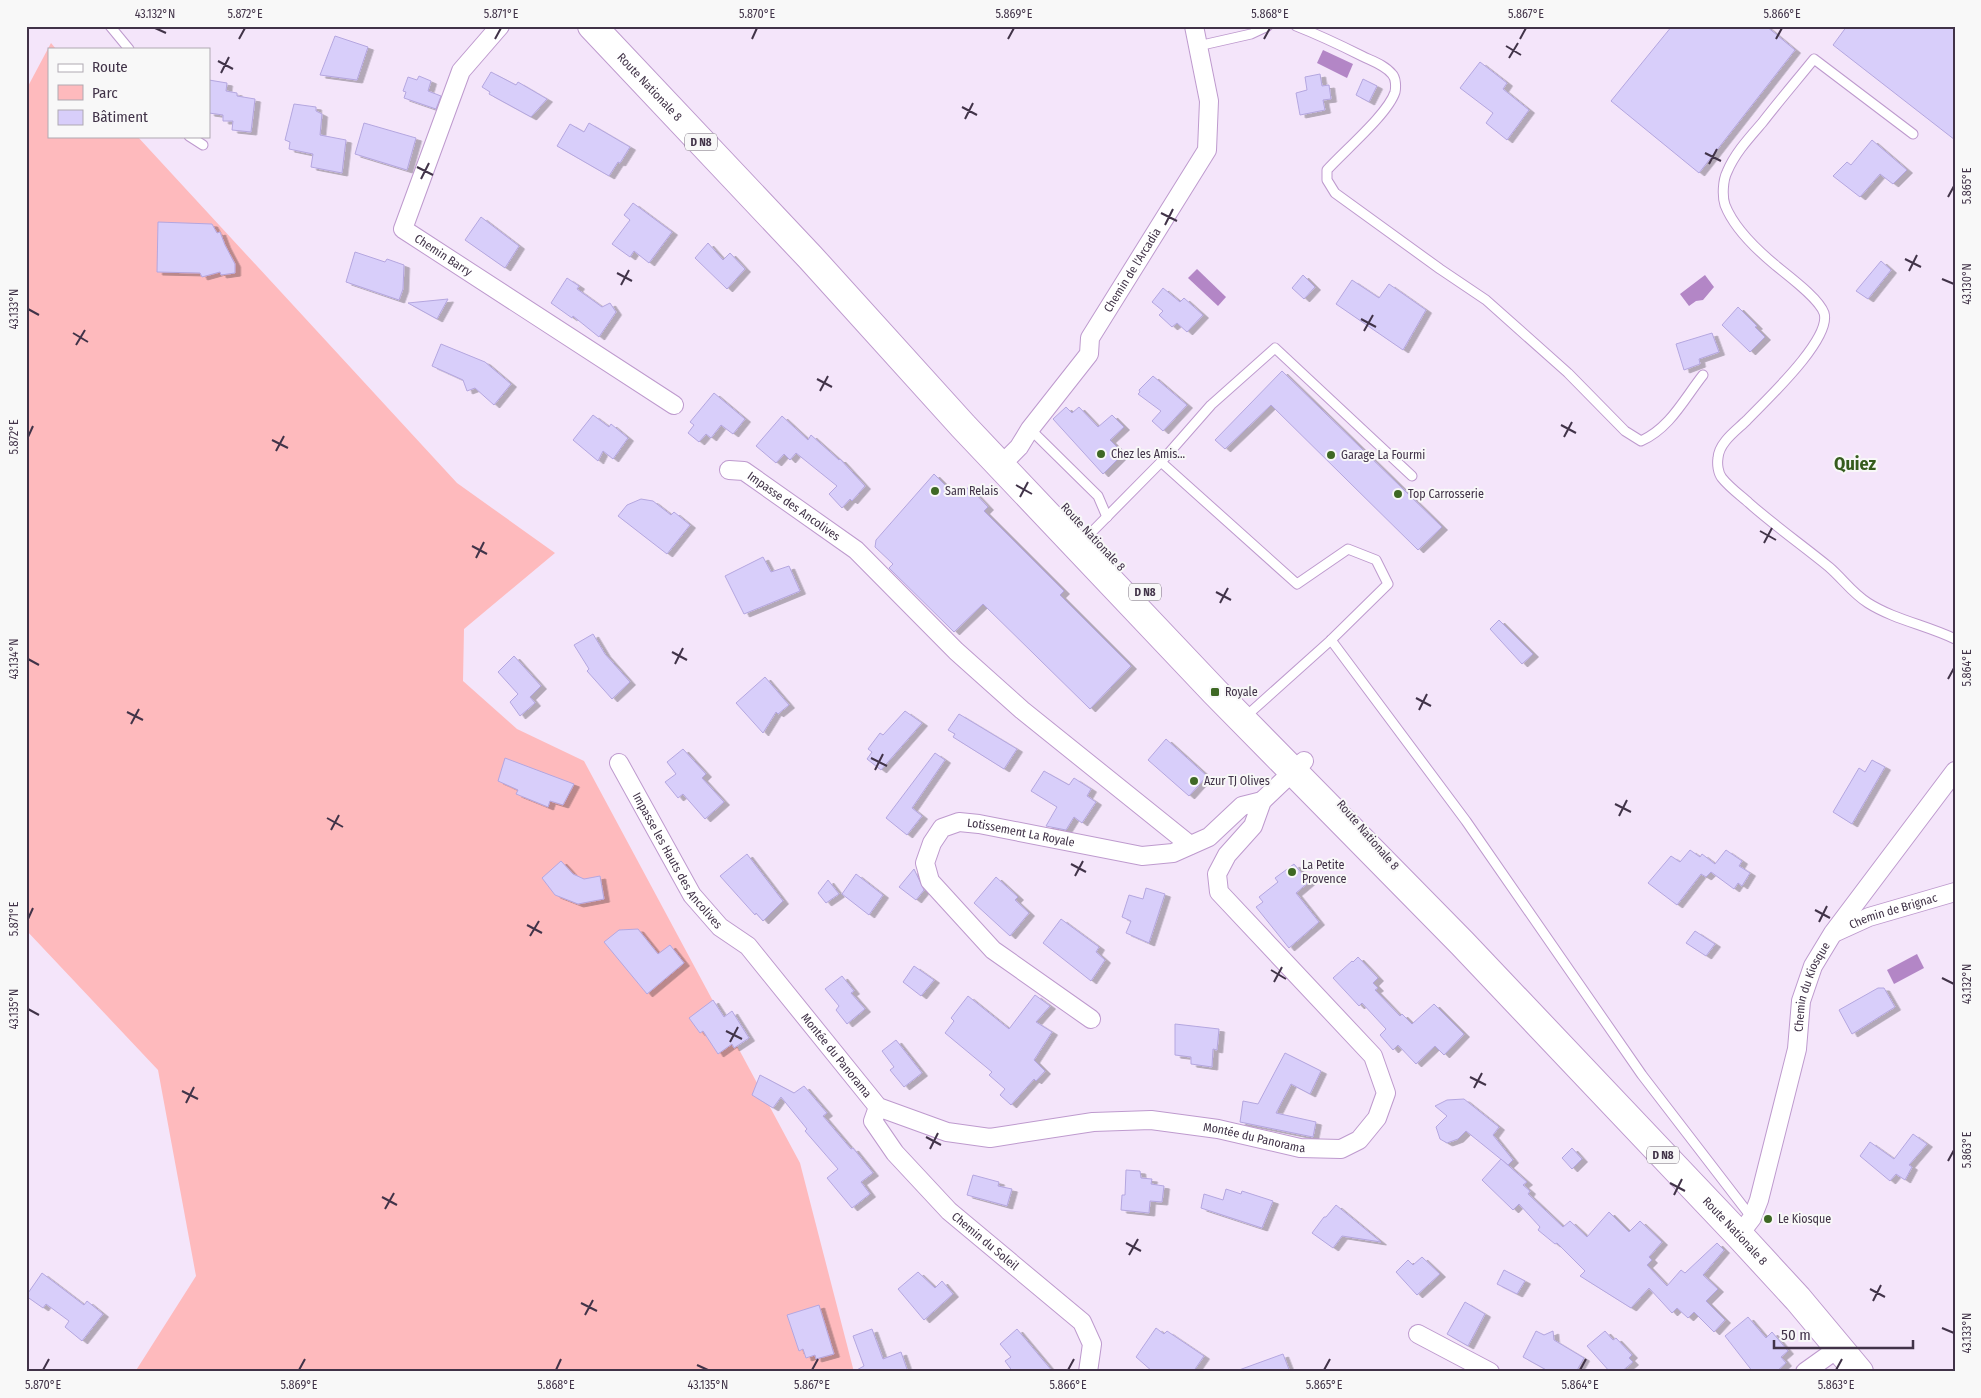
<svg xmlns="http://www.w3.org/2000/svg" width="1981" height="1398" viewBox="0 0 1981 1398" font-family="'Fira Sans Condensed',sans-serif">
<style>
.green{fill:#febabd}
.water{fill:#b386c6}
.building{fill:#d8cefa;stroke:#b4a6df;filter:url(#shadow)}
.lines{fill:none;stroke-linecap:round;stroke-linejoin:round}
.service-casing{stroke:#be9ace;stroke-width:11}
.minor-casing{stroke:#be9ace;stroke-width:20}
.primary-casing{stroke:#be9ace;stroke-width:30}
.service{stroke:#fff;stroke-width:9}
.minor{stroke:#fff;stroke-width:18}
.primary{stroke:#fff;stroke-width:28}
.ticks{fill:none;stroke:#413348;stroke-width:2}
.poi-dot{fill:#3e6824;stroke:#f8f8f8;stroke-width:2}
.labels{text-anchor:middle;stroke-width:4;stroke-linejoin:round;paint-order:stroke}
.shield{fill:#f8f8f8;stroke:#786e7d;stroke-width:1}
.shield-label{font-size:11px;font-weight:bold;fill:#413348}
.street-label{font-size:12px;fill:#413348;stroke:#f8f8f8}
.poi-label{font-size:12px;fill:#413348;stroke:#f8f8f8;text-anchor:start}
.district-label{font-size:18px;font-weight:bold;fill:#355b1d;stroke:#f8f8f8}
.neatline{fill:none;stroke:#413348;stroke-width:2}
.ticks-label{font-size:12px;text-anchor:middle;fill:#413348}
</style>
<defs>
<filter id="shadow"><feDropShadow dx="5.5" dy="3" stdDeviation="0" flood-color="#0004"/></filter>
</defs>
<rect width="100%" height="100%" fill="#f4e5fa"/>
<path class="green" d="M51,43L56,49H49V136H137L457,483L555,553L464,629L463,681L517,729L584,761L800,1163L854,1372H135L196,1276L158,1070L26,930V90Z"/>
<g class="water">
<path d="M1323,50L1353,64L1347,78L1317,63Z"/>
<path d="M1197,269L1226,297L1218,306L1188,278Z"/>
<path d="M1705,275L1714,287L1703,300L1696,301L1689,306L1680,294Z"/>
<path d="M1917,954L1924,968L1894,984L1887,970Z"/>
</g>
<g class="building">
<path d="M1672,26H1766L1795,50L1699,173L1611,101Z"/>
<path d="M1847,26H1955V140L1833,45Z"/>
<path d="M335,36L368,47L357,80L320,75Z"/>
<path d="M1480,62L1507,83L1503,89L1529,110L1507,140L1486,123L1493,113L1460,88Z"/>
<path d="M491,72L516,85L518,82L547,99L531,117L489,94L490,92L482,87Z"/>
<path d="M1320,74L1322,86L1329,85L1331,99L1323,100L1325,110L1300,115L1296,93L1307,90L1305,77Z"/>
<path d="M419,76L431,81L428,91L441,96L436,109L404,98L406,92L403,91L408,77L417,80Z"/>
<path d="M1363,79L1377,86L1369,102L1356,95Z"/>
<path d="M209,80L227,83L226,91L237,93V96L255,99L251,132L232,130L233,121H223V115L209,113Z"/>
<path d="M294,104L316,107V111L322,114L320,135L346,140L342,173L311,167L313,154L289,149L290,142L285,140Z"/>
<path d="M364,123L416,138L407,170L355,154Z"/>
<path d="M589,123L630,147L620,163L618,162L609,176L557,146L570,124L584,132Z"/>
<path d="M1872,140L1907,170L1893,184L1880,174L1860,197L1833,176L1847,162L1851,165Z"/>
<path d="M633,203L672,232L649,263L634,251L630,257L612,244L630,220L624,215Z"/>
<path d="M481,217L519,246L505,268L465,240Z"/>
<path d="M158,222L212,224L217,233L220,232L225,245L235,264V273L221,275L220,272L202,277L200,273L157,272Z"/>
<path d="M708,243L723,260L730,253L745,269L727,289L695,258Z"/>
<path d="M355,252L385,262L387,259L404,265L403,289L399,300L346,282Z"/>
<path d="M1881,261L1891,270L1868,299L1856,291Z"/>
<path d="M1303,275L1315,287L1304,299L1292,288Z"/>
<path d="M567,278L579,286L577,289L602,307L610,303L616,312L599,337L573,316L572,318L551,303Z"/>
<path d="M1352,280L1379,298L1389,284L1426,310L1403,350L1336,304Z"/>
<path d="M1163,288L1180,302L1184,298L1203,315L1187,332L1177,323L1172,327L1159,315L1163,311L1152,302Z"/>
<path d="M448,299L437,319L408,303Z"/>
<path d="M1738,307L1757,326L1755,327L1765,337L1750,352L1722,325Z"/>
<path d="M1712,333L1719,352L1699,359L1700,364L1684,370L1676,344Z"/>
<path d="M441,344L485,362L511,384L494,405L475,388L467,391L463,380L432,366Z"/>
<path d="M1282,371L1442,527L1418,550L1271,405L1225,449L1215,440Z"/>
<path d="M1153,376L1187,405L1163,431L1152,421L1161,411L1138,394L1140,392L1139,390Z"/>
<path d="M714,393L745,419L733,434L721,425L711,438L706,434L699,442L688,433L694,425L690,422Z"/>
<path d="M1066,407L1072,413L1079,407L1098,427L1112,415L1124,427L1110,440L1121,451L1118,454L1120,457L1103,474L1053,419Z"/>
<path d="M593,415L609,427L611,424L628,438L613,459L603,451L598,461L573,440Z"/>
<path d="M782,416L808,440L811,435L839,460L840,459L865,486L852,501L850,499L842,508L829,494L837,486L796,453L790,460L784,454L776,463L756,446Z"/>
<path d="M934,474L951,491H955L960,494L969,487L988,507L984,511L1064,591L1060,595L1131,666L1090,709L983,604L954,632L889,568L893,564L875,547L876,540Z"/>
<path d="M641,499L653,501L671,515L674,512L690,525L667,554L618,516L627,505Z"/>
<path d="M763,557L771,572L789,566L800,591L744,614L725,576Z"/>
<path d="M1499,620L1533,654L1522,664L1490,629Z"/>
<path d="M593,634L605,654L630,682L612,699L587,671L589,669L574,645Z"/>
<path d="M514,656L541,686L530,697L535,703L520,716L510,702L518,694L498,672Z"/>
<path d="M765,677L789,705L778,714L776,712L763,733L736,703Z"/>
<path d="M905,711L922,723L881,770L867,759L872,752L868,749L880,733L883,735Z"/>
<path d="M959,714L1017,749L1004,769L953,737L955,734L948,730Z"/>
<path d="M1166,739L1207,776L1189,796L1148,760Z"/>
<path d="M683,749L706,774L702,778L724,802L705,819L683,794L678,798L665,782L676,774L667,762Z"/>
<path d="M935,753L945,760L912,808L922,816L907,835L886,818Z"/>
<path d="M505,758L574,784L563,805L550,801L548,807L516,794L518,790L498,781Z"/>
<path d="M1872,760L1885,767L1852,824L1833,812L1859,768L1865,772Z"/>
<path d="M1044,771L1069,785L1074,778L1091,789L1087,796L1096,802L1082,823L1074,817L1066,830L1046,826L1057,807L1031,791Z"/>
<path d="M1690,850L1700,857L1702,854L1715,864L1726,850L1742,861L1739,866L1750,873L1742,886L1738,883L1734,889L1711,872L1706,877L1701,874L1677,905L1648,883L1671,856L1680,862Z"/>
<path d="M747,854L783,901L763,921L756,913L755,915L720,876Z"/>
<path d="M561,861L573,874L584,879L600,876L604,899L578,904L555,895L542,878Z"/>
<path d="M1294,864L1309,882L1296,893L1319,922L1289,948L1256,907L1263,902L1259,897L1278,882L1275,878Z"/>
<path d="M914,869L924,890L916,900L899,887Z"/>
<path d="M856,874L883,895L869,915L842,894Z"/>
<path d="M996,877L1018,897L1015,900L1029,913L1010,936L974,903Z"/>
<path d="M828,880L839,894L826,903L818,893Z"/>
<path d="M1146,888L1165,894L1149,943L1126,933L1131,921L1122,917L1129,895L1143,899Z"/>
<path d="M1061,919L1099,947L1096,952L1105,960L1091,981L1043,943Z"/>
<path d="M638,929L658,954L670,945L684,963L647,994L604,942L619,930Z"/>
<path d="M1695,931L1715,944L1706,956L1686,943Z"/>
<path d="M1358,957L1378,978L1373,983L1378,988L1375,990L1400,1016L1402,1014L1412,1024L1434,1004L1464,1034L1444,1055L1435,1046L1416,1064L1398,1045L1393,1050L1380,1035L1386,1029L1362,1003L1359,1006L1333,978L1352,961L1353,962Z"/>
<path d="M914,966L934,980L921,996L903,982Z"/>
<path d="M842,976L854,991L851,993L865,1009L847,1024L836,1010L839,1006L825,989Z"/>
<path d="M1878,988H1884L1895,1007L1852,1034L1839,1010Z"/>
<path d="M1035,995L1050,1006L1036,1022L1052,1032L1034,1060L1045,1071L1036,1081L1034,1079L1011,1105L1000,1095L1005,1089L989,1075L992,1072L945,1033L954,1021L951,1018L968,996L1009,1029Z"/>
<path d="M713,1000L724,1017L732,1011L749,1038L734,1048L732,1044L718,1054L703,1031L700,1033L689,1018Z"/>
<path d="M1175,1024L1219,1029L1217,1050L1213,1049L1212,1067L1191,1064V1057L1175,1055Z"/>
<path d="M896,1040L922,1073L904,1087L890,1070L894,1067L882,1051Z"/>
<path d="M1285,1053L1321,1071L1310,1094L1291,1084L1276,1113L1316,1122L1313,1137L1240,1122L1243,1101L1258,1104Z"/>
<path d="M760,1075L794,1093L804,1086L827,1113L823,1116L851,1149L853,1148L873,1173L861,1182L870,1194L852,1208L827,1178L838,1169L805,1131L807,1129L781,1097L773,1108L752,1095Z"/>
<path d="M1464,1099L1499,1127L1493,1135L1513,1160L1508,1165L1466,1131L1458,1139L1447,1143L1440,1139L1436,1127L1447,1116L1435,1106L1447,1100Z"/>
<path d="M1913,1134L1927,1144L1909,1165L1912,1167L1905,1180L1896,1174L1890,1181L1860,1156L1870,1142L1894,1159Z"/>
<path d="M1572,1148L1582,1159L1572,1169L1562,1158Z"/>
<path d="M1501,1159L1527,1182L1523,1185L1530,1191L1528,1194L1563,1227L1570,1221L1587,1237L1609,1212L1629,1232L1640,1221L1662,1242L1649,1257L1652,1260L1647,1265L1667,1286L1681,1270L1685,1273L1717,1243L1724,1250L1703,1275L1718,1289L1706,1301L1725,1320L1714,1332L1694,1312L1688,1318L1677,1308L1672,1313L1649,1288L1631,1308L1580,1276L1585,1271L1557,1243L1555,1244L1538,1230L1540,1227L1519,1204L1513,1210L1482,1180Z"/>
<path d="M1126,1170L1140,1171L1141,1178L1152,1179L1151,1184L1164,1186L1162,1202L1150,1201L1149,1213L1121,1210L1122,1195H1125Z"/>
<path d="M973,1175L999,1182L998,1186L1012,1189L1007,1206L967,1195Z"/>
<path d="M1226,1189L1241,1194L1242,1191L1273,1201L1262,1228L1201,1208L1204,1194L1223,1200Z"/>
<path d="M1336,1205L1381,1242L1342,1236L1333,1248L1312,1233L1324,1217H1326Z"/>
<path d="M1422,1257L1440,1274L1417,1295L1396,1272L1408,1260L1413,1265Z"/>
<path d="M1504,1270L1525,1281L1517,1294L1497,1284Z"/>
<path d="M918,1272L935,1288L942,1281L953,1294L924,1320L898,1289Z"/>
<path d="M42,1273L84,1305L87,1301L103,1314L82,1341L65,1327L69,1321L46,1304L43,1308L26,1296Z"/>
<path d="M1465,1302L1485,1314L1468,1346L1447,1334Z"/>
<path d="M819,1305L834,1354L816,1359L815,1355L806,1358L803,1349L799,1351L787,1315Z"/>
<path d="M1748,1317L1766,1338L1772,1332L1788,1351L1781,1357L1786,1363L1776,1372H1753L1725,1336Z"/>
<path d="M1156,1328L1164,1334L1167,1331L1204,1356L1193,1372H1153L1136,1357Z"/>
<path d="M872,1329L883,1359L901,1352L908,1372H853L864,1366L853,1336Z"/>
<path d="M1017,1329L1053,1372H1013L1005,1361L1011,1357L1000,1344Z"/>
<path d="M1536,1331L1544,1335L1553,1331L1554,1340L1584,1358L1576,1372H1550L1523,1357Z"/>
<path d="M1605,1331L1613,1340L1616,1338L1632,1355L1629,1358L1633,1362L1621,1372H1610L1587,1346Z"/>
<path d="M1283,1354L1290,1372H1239V1370Z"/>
</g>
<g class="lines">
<defs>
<g id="service">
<path d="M110,26L129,49"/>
<path d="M1296,26C1319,35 1340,45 1362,56C1372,61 1385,65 1392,74C1396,78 1396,87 1395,92C1388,114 1344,151 1327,170V180L1335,193L1440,269L1486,300L1568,373L1625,431L1641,441C1670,428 1684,399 1703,375"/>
<path d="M1198,46L1251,34L1268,26"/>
<path d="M1913,134L1814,59C1797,80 1779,101 1762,123C1749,138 1735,153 1727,172C1723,180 1722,196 1725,205C1734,228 1756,249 1774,264C1787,275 1819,298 1824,313C1832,339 1765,401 1747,420C1737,430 1719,442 1718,458C1717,464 1718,473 1722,478C1729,487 1740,495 1749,503C1775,526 1802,545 1829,567C1843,579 1852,593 1868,603C1895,620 1926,625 1955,639"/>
<path d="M189,136L203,145"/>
<path d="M1030,429L1098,496L1107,517"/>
<path d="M1161,462L1211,405L1275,348L1412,476"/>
<path d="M1079,545L1161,462L1297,584L1348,549L1376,560L1388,584L1331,640L1244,718"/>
<path d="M1331,640L1466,821L1642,1075L1752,1218"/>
</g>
<g id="minor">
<path id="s1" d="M500,26L461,71L403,229L674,405"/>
<path id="s2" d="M1001,465L1019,447L1030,429L1089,354L1090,338L1207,150L1209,101L1194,26"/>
<path id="s3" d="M729,470L744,471L856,550L956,651L1022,710L1190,845"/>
<path id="s4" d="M619,763L692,895L720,927L748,946L878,1107L947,1132L990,1138L1093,1122L1151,1120L1218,1129L1300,1148L1341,1149L1359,1140L1377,1118L1386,1093L1373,1056L1219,892L1217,874L1227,855L1253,826L1262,801L1304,761"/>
<path id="s5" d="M1836,932L1869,917L1955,892"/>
<path id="s6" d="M1091,1019L993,950L930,881L925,863L932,843L942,828L959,822L979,824L1142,856L1173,853L1209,837L1242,806L1262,801"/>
<path id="s7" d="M878,1107L873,1121L895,1153L949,1211L1082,1322L1092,1344L1088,1372"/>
<path id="s8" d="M1739,1235L1752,1218L1759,1200L1797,1049L1801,1001L1813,966L1833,933L1955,771"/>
<path d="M1418,1334L1490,1372"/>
<path d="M1805,1372L1840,1347"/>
</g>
<g id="primary">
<path id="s9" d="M592,26L810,257L963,426L1215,692L1462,943L1739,1235L1798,1299L1859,1372"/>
</g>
</defs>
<use href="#service" class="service-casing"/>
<use href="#minor" class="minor-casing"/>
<use href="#primary" class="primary-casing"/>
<use href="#service" class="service"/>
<use href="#minor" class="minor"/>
<use href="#primary" class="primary"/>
</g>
<path class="ticks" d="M155,28L166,33M239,39L245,28M495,39L501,28M752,39L757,28M1008,39L1014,28M1264,39L1270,28M1520,39L1526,28M1776,39L1782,28M1506,46L1521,55M1509,58L1518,43M218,61L233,69M221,73L229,57M962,107L977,115M965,119L973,103M1705,153L1721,161M1709,164L1717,149M417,167L433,175M421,179L429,163M1948,197L1954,186M1161,213L1177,221M1165,225L1173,209M1905,259L1921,267M1909,271L1917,255M617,273L632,281M1942,279L1954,284M621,285L629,270M28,309L39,315M1361,319L1376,327M1364,331L1373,315M73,333L88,342M76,345L85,330M817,379L832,387M820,391L828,376M1561,425L1576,433M28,437L33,426M1564,437L1572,422M272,440L288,448M276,451L284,436M1016,485L1032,494M1020,497L1028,482M1760,531L1776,540M1764,543L1772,528M472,546L487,554M476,558L484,542M1216,592L1231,600M1220,603L1228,588M672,652L687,660M28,659L39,665M675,664L683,648M1948,679L1954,668M1416,698L1431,706M1419,710L1427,694M127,712L143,720M131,724L139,709M871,758L887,766M875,770L883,754M1615,804L1631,812M1619,816L1627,800M327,818L343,827M331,830L339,815M1071,864L1086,872M1075,876L1083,861M1815,910L1830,918M28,919L33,908M1819,922L1827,906M527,925L542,933M530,936L539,921M1271,970L1286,979M1942,978L1954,984M1274,982L1282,967M28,1009L39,1015M726,1031L742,1039M730,1042L738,1027M1470,1077L1486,1085M1474,1088L1482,1073M182,1091L198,1099M186,1103L194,1087M926,1137L941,1145M930,1149L938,1133M1948,1161L1954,1150M1670,1183L1685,1191M1674,1195L1682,1179M382,1197L397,1205M385,1209L394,1193M1126,1243L1141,1251M1129,1255L1138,1239M1870,1289L1885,1297M1873,1301L1881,1285M581,1303L597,1311M585,1315L593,1300M1942,1328L1954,1333M697,1365L708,1370M43,1370L49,1359M299,1370L305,1359M556,1370L561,1359M812,1370L818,1359M1068,1370L1074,1359M1324,1370L1330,1359M1580,1370L1586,1359M1836,1370L1842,1359"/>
<g class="poi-dot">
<circle cx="1101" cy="454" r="5"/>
<circle cx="1331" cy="455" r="5"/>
<circle cx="935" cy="491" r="5"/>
<circle cx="1398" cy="494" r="5"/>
<rect x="1210" y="687" width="10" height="10" rx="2.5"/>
<circle cx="1194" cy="781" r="5"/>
<circle cx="1292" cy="872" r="5"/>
<circle cx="1768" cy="1219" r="5"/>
</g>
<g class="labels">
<g class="shield">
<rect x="685" y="133.5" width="32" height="17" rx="4"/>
<rect x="1129" y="583.5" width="32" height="17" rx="4"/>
<rect x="1647" y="1146.5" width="32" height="17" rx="4"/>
</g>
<g class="shield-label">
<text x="701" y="146">D N8</text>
<text x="1145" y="596">D N8</text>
<text x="1663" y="1159">D N8</text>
</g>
<g class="street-label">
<text dy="4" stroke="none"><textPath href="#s9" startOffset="84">Route Nationale 8</textPath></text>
<text dy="4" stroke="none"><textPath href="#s1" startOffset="276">Chemin Barry</textPath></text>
<text dy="4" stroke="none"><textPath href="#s2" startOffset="238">Chemin de l'Arcadia</textPath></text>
<text dy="4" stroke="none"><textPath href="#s3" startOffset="76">Impasse des Ancolives</textPath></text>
<text transform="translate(1093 537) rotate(47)" y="4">Route Nationale 8</text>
<text dy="4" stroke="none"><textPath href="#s6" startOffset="352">Lotissement La Royale</textPath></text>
<text transform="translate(1368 835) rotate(49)" y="4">Route Nationale 8</text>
<text dy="4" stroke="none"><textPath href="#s4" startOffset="114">Impasse les Hauts des Ancolives</textPath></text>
<text dy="4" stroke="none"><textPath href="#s5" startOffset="61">Chemin de Brignac</textPath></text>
<text dy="4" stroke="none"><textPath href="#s8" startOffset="261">Chemin du Kiosque</textPath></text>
<text dy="4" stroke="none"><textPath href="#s4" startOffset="368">Montée du Panorama</textPath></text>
<text dy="4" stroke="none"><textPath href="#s4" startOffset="818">Montée du Panorama</textPath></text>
<text dy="4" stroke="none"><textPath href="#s9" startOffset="1661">Route Nationale 8</textPath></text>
<text dy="4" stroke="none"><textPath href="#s7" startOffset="180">Chemin du Soleil</textPath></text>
</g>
<g class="poi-label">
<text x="1111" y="458">Chez les Amis...</text>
<text x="1341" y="459">Garage La Fourmi</text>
<text x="945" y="495">Sam Relais</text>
<text x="1408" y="498">Top Carrosserie</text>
<text x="1225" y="696">Royale</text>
<text x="1204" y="785">Azur TJ Olives</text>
<text x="1302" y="869">La Petite<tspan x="1302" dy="14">Provence</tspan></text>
<text x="1778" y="1223">Le Kiosque</text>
</g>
<g class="district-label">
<text x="1855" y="470">Quiez</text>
</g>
</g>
<rect width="1981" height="1398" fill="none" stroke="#f8f8f8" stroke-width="55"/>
<rect x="48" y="48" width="162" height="90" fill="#f8f8f8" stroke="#afa9b2"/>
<rect x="58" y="64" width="25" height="8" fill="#ffffff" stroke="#afa9b2"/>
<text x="92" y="72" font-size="15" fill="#413348">Route</text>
<rect x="58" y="85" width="25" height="15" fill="#febabd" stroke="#afa9b2"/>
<text x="92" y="98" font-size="15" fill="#413348">Parc</text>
<rect x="58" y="110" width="25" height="15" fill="#d8cefa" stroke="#afa9b2"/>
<text x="92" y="122" font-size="15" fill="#413348">Bâtiment</text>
<path d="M1774 1340v8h139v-8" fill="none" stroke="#413348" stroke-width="2.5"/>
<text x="1781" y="1340" font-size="15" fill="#413348" stroke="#f8f8f8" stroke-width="4" paint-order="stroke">50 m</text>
<rect x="28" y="28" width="1926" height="1342" class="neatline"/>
<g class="ticks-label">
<text x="155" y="18">43.132°N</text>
<text x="245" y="18">5.872°E</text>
<text x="501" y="18">5.871°E</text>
<text x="757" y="18">5.870°E</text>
<text x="1014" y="18">5.869°E</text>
<text x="1270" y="18">5.868°E</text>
<text x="1526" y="18">5.867°E</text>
<text x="1782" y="18">5.866°E</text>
<text transform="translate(1967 186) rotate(-90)" y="4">5.865°E</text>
<text transform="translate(1967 284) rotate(-90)" y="4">43.130°N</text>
<text transform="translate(14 309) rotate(-90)" y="4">43.133°N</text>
<text transform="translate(14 437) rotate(-90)" y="4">5.872°E</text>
<text transform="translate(14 659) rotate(-90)" y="4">43.134°N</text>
<text transform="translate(1967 668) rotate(-90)" y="4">5.864°E</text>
<text transform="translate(14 919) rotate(-90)" y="4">5.871°E</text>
<text transform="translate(1967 984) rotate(-90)" y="4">43.132°N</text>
<text transform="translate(14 1009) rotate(-90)" y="4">43.135°N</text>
<text transform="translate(1967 1150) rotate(-90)" y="4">5.863°E</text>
<text transform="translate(1967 1333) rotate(-90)" y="4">43.133°N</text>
<text x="43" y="1389">5.870°E</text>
<text x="299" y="1389">5.869°E</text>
<text x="556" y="1389">5.868°E</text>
<text x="708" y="1389">43.135°N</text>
<text x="812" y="1389">5.867°E</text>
<text x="1068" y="1389">5.866°E</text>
<text x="1324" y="1389">5.865°E</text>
<text x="1580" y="1389">5.864°E</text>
<text x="1836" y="1389">5.863°E</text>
</g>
</svg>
